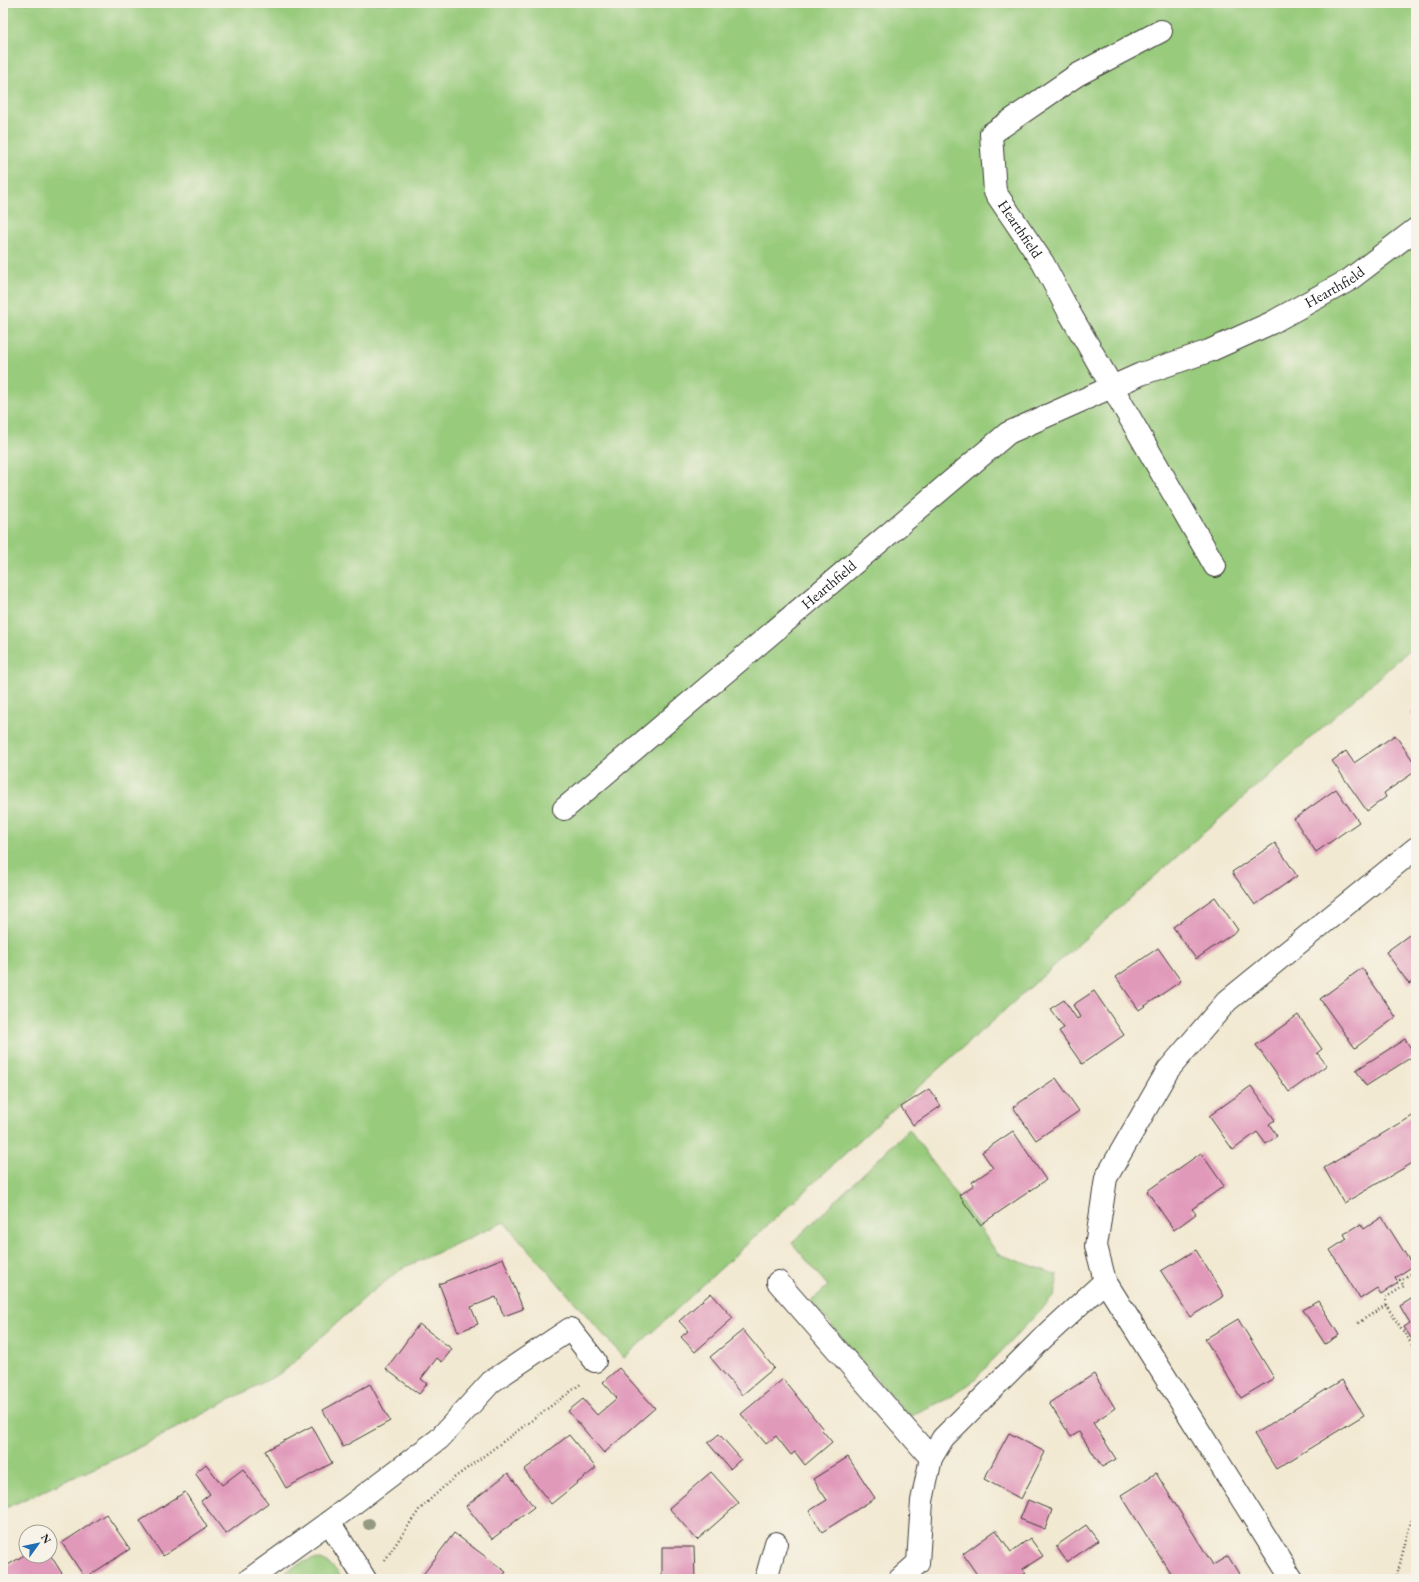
<svg xmlns="http://www.w3.org/2000/svg" width="1419" height="1582" viewBox="0 0 1419 1582" font-family="'EB Garamond',serif">
<style>
.green{fill:#98cb7c;stroke:#5a744c}
.building{fill:#e199ba}
.lines{fill:none;stroke-linecap:round;stroke-linejoin:round}
.minor-casing{stroke:#3c3b37;stroke-width:24}
.path{stroke:#3c3b37;stroke-width:2.5;stroke-dasharray:1 3;stroke-linecap:butt}
.minor{stroke:#fff;stroke-width:22}
.tree{fill:#949a81}
.labels{text-anchor:middle;stroke-width:4;stroke-linejoin:round;paint-order:stroke}
.street-label{font-size:15px;fill:#1c1c1c;stroke:#f7f3e8}
</style>
<rect width="100%" height="100%" fill="#f7f3e8"/>
<filter id="ink" filterUnits="userSpaceOnUse"><feTurbulence type="fractalNoise" baseFrequency=".025" numOctaves="2"/><feDisplacementMap in="SourceGraphic" scale="8" xChannelSelector="R" yChannelSelector="G"/><feConvolveMatrix kernelMatrix="1 2 1 2 8 2 1 2 1" color-interpolation-filters="sRGB"/></filter>
<filter id="wash" filterUnits="userSpaceOnUse"><feTurbulence type="fractalNoise" baseFrequency=".012" numOctaves="4" result="noise"/><feDisplacementMap in="SourceGraphic" scale="16" xChannelSelector="R" yChannelSelector="G"/><feGaussianBlur stdDeviation="0.9" result="paint"/><feColorMatrix in="noise" values="0 0 0 0 0 0 0 0 0 0 0 0 0 0 0 0 0 1.4 0 .05"/><feComposite in="paint" operator="in"/></filter>
<g filter="url(#wash)">
<rect width="100%" height="100%" fill="#f2e9d2"/>
<g class="green">
<path d="M3,3H1416V644L890,1112L624,1358L504,1222L403,1268L369,1294L283,1372L128,1453L3,1509Z"/>
<path d="M909,1129L998,1254L1058,1275L1054,1296L971,1383L945,1400L920,1411L912,1416L905,1413L811,1301L828,1286L792,1243Z"/>
<path d="M315,1559C328,1560 335,1569 343,1579H277C289,1569 300,1562 315,1559Z"/>
</g>
<g id="blocks">
<g class="building">
<path d="M1416,710V721L1411,713Z"/>
<path d="M1395,735L1416,765V771L1384,793L1386,797L1367,811L1332,761L1346,751L1354,763Z"/>
<path d="M1336,789L1359,822L1316,852L1294,819Z"/>
<path d="M1275,843L1297,876L1255,905L1232,872Z"/>
<path d="M1215,897L1238,930L1196,959L1173,927Z"/>
<path d="M1416,930V979L1409,984L1386,952Z"/>
<path d="M1158,948L1181,981L1139,1010L1116,977Z"/>
<path d="M1362,968L1396,1017L1355,1048L1320,999Z"/>
<path d="M1094,991L1124,1035L1082,1064L1059,1031L1064,1028L1050,1009L1064,1000L1077,1019L1080,1017L1073,1005Z"/>
<path d="M1298,1015L1322,1049L1317,1053L1327,1065L1289,1092L1256,1045Z"/>
<path d="M1405,1039L1415,1055L1366,1086L1356,1070Z"/>
<path d="M1056,1078L1079,1111L1036,1140L1013,1107Z"/>
<path d="M1251,1086L1275,1120L1269,1124L1277,1136L1266,1144L1257,1132L1233,1150L1209,1116Z"/>
<path d="M929,1089L941,1106L913,1125L901,1107Z"/>
<path d="M1416,1114V1161L1344,1203L1324,1168Z"/>
<path d="M1013,1131L1046,1180L980,1225L959,1195L974,1185L972,1182L993,1168L982,1152Z"/>
<path d="M1201,1153L1224,1186L1192,1209L1196,1214L1174,1230L1147,1191Z"/>
<path d="M1382,1217L1413,1266L1395,1278L1398,1283L1381,1294L1377,1288L1360,1299L1330,1250L1347,1239L1344,1234L1361,1224L1364,1229Z"/>
<path d="M1196,1250L1224,1296L1190,1317L1161,1271Z"/>
<path d="M503,1258L523,1309L504,1316L496,1297L471,1307L478,1324L458,1332L439,1284Z"/>
<path d="M711,1293L733,1318L695,1352L681,1337L688,1331L679,1321Z"/>
<path d="M1416,1296V1343L1415,1344L1404,1327L1410,1323L1400,1306Z"/>
<path d="M1318,1301L1339,1335L1325,1344L1303,1310Z"/>
<path d="M1238,1319L1274,1378L1241,1398L1205,1339Z"/>
<path d="M419,1324L452,1349L442,1362L437,1358L421,1379L427,1384L419,1394L386,1369Z"/>
<path d="M743,1330L774,1368L742,1395L710,1357Z"/>
<path d="M619,1368L655,1408L604,1453L568,1411L583,1399L597,1415L617,1398L603,1382Z"/>
<path d="M1094,1374L1115,1408L1093,1423L1116,1459L1102,1467L1079,1432L1071,1437L1049,1403Z"/>
<path d="M783,1379L823,1429L822,1430L832,1442L805,1465L795,1452L791,1455L776,1436L766,1444L741,1414Z"/>
<path d="M1342,1380L1364,1415L1276,1469L1254,1434Z"/>
<path d="M370,1384L390,1421L343,1447L323,1410Z"/>
<path d="M312,1426L332,1463L286,1488L265,1451Z"/>
<path d="M1009,1433L1045,1452L1021,1499L984,1479Z"/>
<path d="M719,1434L741,1459L730,1469L708,1443Z"/>
<path d="M569,1435L596,1468L551,1504L524,1470Z"/>
<path d="M848,1457L875,1498L822,1532L809,1511L827,1500L813,1479Z"/>
<path d="M206,1464L222,1485L243,1469L268,1503L226,1534L201,1501L210,1494L195,1473Z"/>
<path d="M711,1472L739,1503L697,1540L669,1508Z"/>
<path d="M508,1473L534,1507L492,1539L466,1506Z"/>
<path d="M1156,1473L1213,1565L1228,1556L1239,1574L1230,1579H1174L1121,1495Z"/>
<path d="M185,1492L207,1527L163,1556L140,1521Z"/>
<path d="M1028,1500L1052,1510L1045,1529L1020,1519Z"/>
<path d="M106,1514L130,1549L85,1578L62,1543Z"/>
<path d="M1086,1525L1098,1541L1067,1562L1056,1546Z"/>
<path d="M996,1530L1011,1552L1030,1538L1043,1556L1023,1569L1026,1573L1017,1579H980L963,1554Z"/>
<path d="M454,1533L506,1572L500,1579H426L422,1576Z"/>
<path d="M662,1547H694L695,1579H662Z"/>
<path d="M26,1554V1556H51L63,1575L56,1579H3V1568Z"/>
</g>
</g>
</g>
<g filter="url(#ink)">
<use href="#blocks" fill-opacity="0" stroke="#3c3b37" stroke-width="1"/>
<g class="lines">
<defs>
<g id="minor">
<path id="s1" d="M1161,31L1077,75L991,134L995,192L1043,263L1069,312L1215,566"/>
<path id="s2" d="M564,809L1008,433L1141,374L1209,351L1271,323L1349,280L1416,229"/>
<path d="M778,1282L931,1458"/>
<path d="M329,1522L365,1579"/>
<path d="M250,1579L329,1522L439,1439L491,1382L570,1329L595,1361"/>
<path d="M766,1579L776,1543"/>
<path d="M900,1579L918,1563L922,1501L931,1458L943,1438L1041,1340L1105,1281"/>
<path d="M1292,1579L1105,1281L1096,1246L1106,1178L1168,1070L1227,1001L1416,848"/>
</g>
</defs>
<use href="#minor" class="minor-casing"/>
<g class="path">
<path d="M1386,1305L1385,1298L1404,1286L1400,1280L1416,1271"/>
<path d="M1358,1323L1386,1305L1416,1351"/>
<path d="M385,1560L419,1510L450,1481L582,1383"/>
<path d="M1396,1579L1409,1528L1416,1509"/>
</g>
<use href="#minor" class="minor"/>
</g>
<circle class="tree" cx="369" cy="1524" r="6"/>
</g>
<g class="labels">
<g class="street-label">
<text dy="5" stroke="none"><textPath href="#s1" startOffset="302">Hearthfield</textPath></text>
<text dy="5" stroke="none"><textPath href="#s2" startOffset="940">Hearthfield</textPath></text>
<text dy="5" stroke="none"><textPath href="#s2" startOffset="347">Hearthfield</textPath></text>
</g>
</g>
<rect width="1419" height="1582" fill="none" stroke="#f7f3e8" stroke-width="16"/>
<g transform="translate(38 1544) rotate(57)"><circle r="19" fill="#f7f3e8" stroke="#9f9d96"/>
<path d="M0-3L7 15L0 10L-7 15Z" fill="#1f6fb2"/>
<text y="-6" font-size="11" font-weight="bold" text-anchor="middle" fill="#1c1c1c">N</text>
</g>
</svg>
